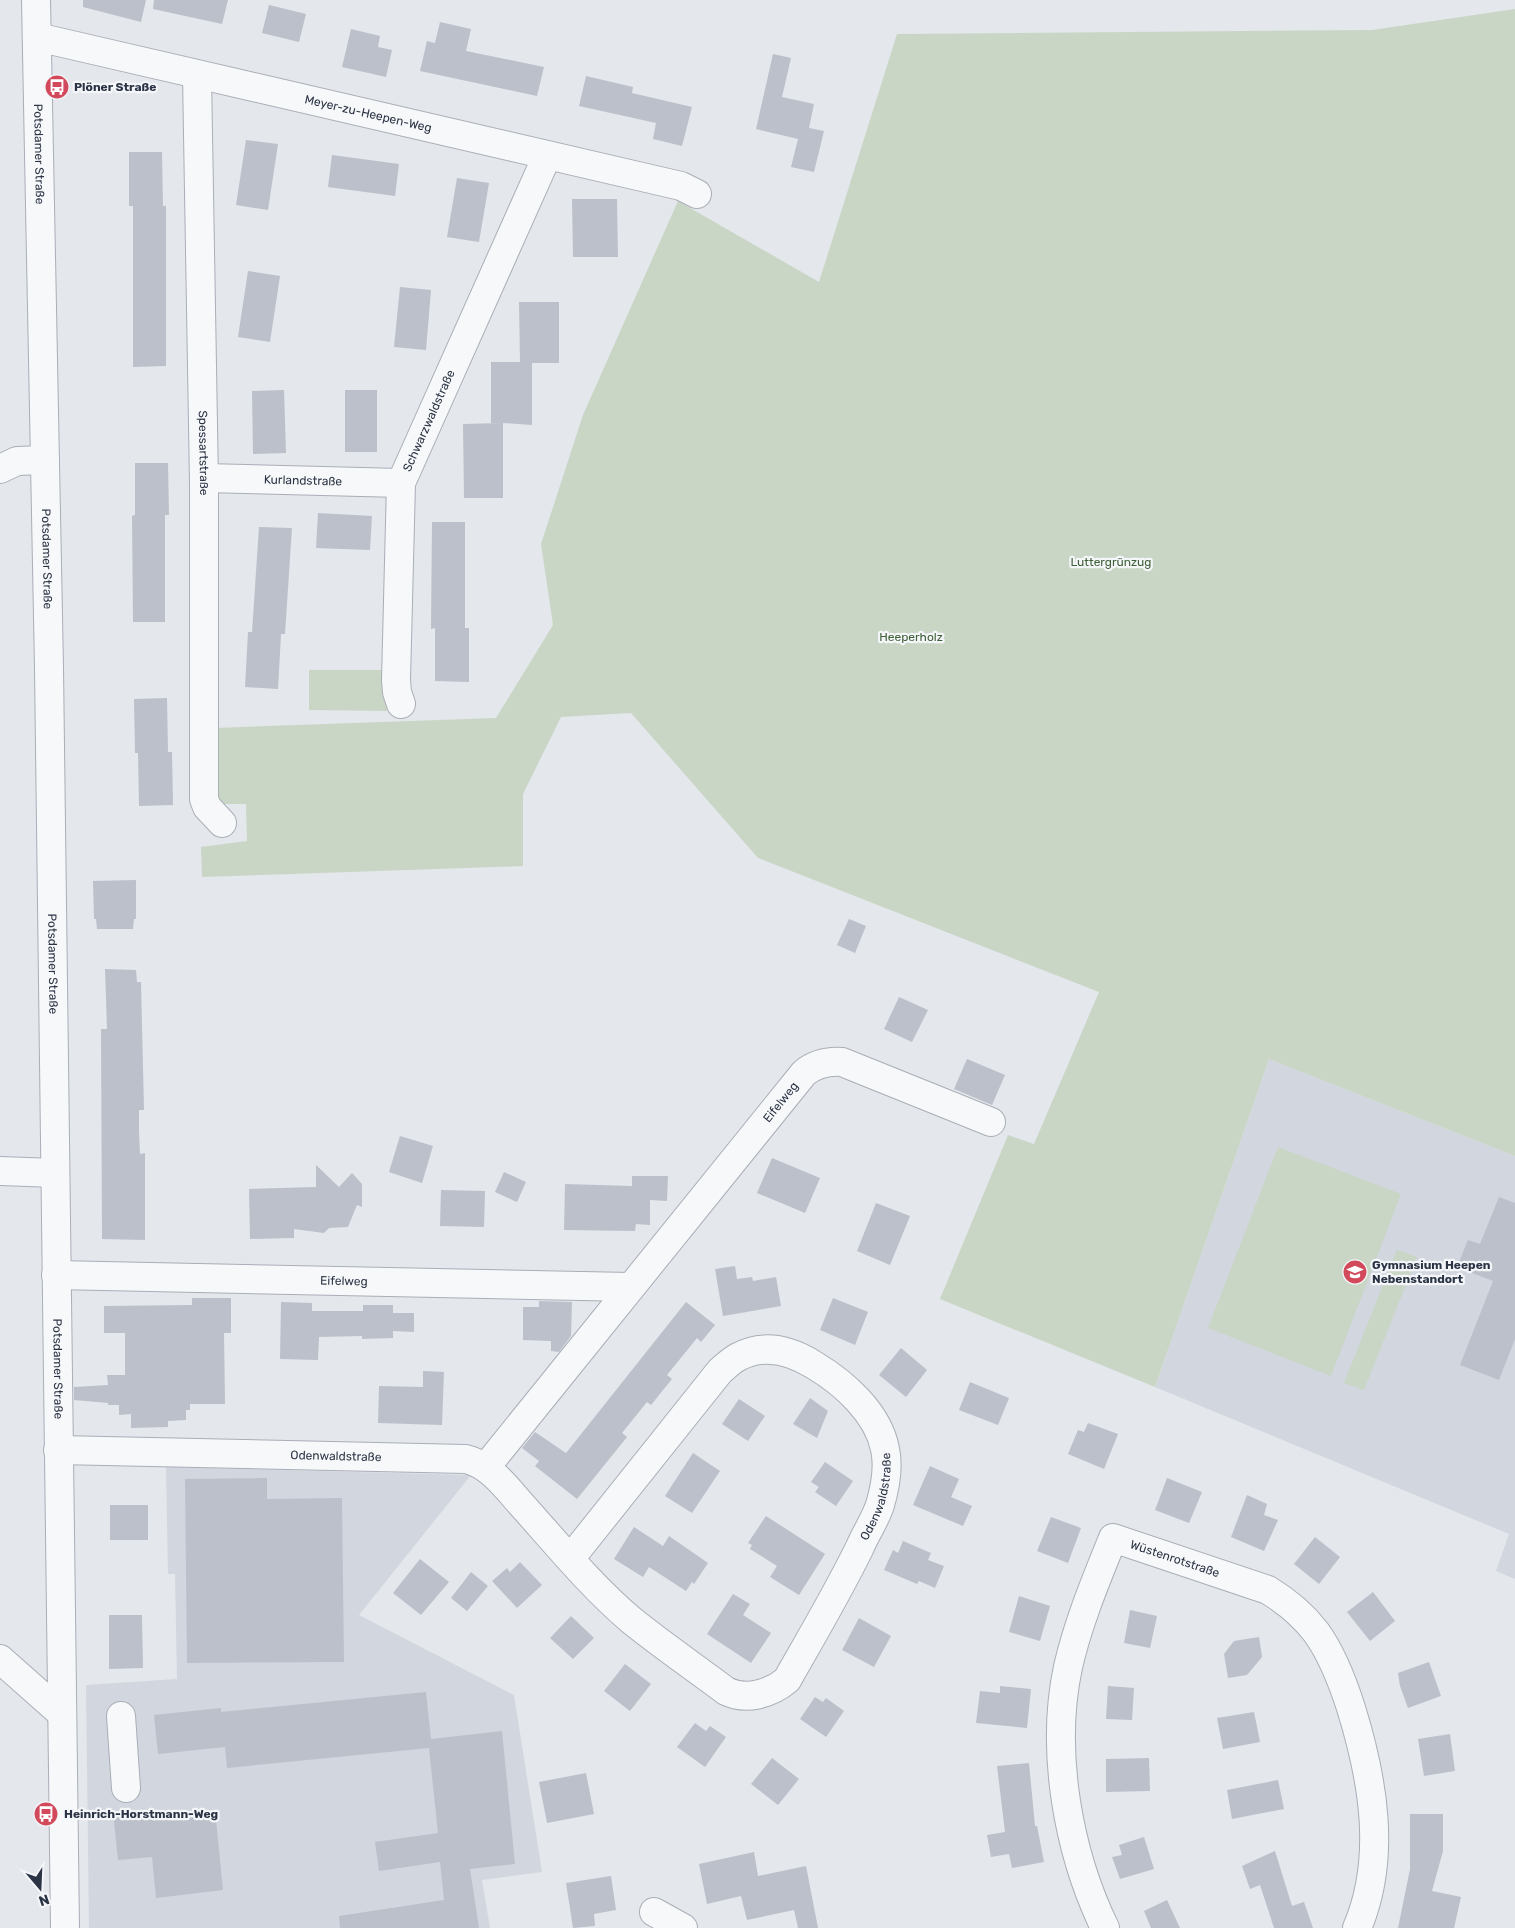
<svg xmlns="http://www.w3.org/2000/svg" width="1515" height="1928" viewBox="0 0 1515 1928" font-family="Rubik,sans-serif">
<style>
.built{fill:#d2d6de}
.green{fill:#c9d6c5}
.building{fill:#bbc0ca}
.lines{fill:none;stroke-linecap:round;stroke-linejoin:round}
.minor-casing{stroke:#a9aeb7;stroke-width:30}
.minor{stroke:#f7f8fa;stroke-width:28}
.labels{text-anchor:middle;stroke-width:4.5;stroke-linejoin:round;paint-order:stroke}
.poi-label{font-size:12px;font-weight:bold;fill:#2b3445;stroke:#f4f6f9;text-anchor:start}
.street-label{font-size:12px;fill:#2b3445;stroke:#f4f6f9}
.park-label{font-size:12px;fill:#3f6138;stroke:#f4f6f9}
</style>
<rect width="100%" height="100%" fill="#e4e7ec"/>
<g class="built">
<path d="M1269,1059L1515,1156V1579L1496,1571L1509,1534L1155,1387Z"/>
<path d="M166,1467L471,1475L359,1615L514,1695L542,1872L482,1880L490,1928H89L86,1685L177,1679L175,1574H168Z"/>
</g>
<g class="green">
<path d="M1515,9V1156L1269,1059L1155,1387L940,1299L1008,1135L1034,1144L1099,992L758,858L631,713L561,717L523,794V866L202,877L201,847L247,841L246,804H216L215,728L496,718L553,625L541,544L583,415L678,201L819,282L897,34L1372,30Z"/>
<path d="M309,670H387V711L309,710Z"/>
<path d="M1278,1147L1401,1194L1331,1376L1208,1328Z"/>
<path d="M1397,1250L1417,1257L1364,1390L1344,1383Z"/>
</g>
<g class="building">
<path d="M83,0H146L141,22L83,7Z"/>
<path d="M154,0H228L222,24L153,9Z"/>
<path d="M269,5L306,14L299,42L262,33Z"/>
<path d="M440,22L471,29L466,51L544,67L537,96L420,71L427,41L435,43Z"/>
<path d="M351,29L380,36L378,47L392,50L386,77L342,67Z"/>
<path d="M773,54L791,58L782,97L814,104L809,128L824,131L814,172L791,167L798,139L756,129Z"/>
<path d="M586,76L633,87L632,93L692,107L682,146L653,139L656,123L579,106Z"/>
<path d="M246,140L278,144L268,210L236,205Z"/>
<path d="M129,152H162L163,206H166V366L133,367V206H129Z"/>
<path d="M332,155L399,164L395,196L328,187Z"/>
<path d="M457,178L489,183L479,242L447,237Z"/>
<path d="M572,199H617L618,257H573Z"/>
<path d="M248,271L280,276L270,342L238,337Z"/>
<path d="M400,287L431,290L426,350L394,347Z"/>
<path d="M519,302H559V363H532V425L503,423V498H464L463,424L502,423H491V362H520Z"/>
<path d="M284,390L286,453L253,454L252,391Z"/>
<rect x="345" y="390" width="32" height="62"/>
<path d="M135,463H168L169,515H165V622H133L132,516L135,515Z"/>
<path d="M318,513L372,516L370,550L316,548Z"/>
<path d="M432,522H465V628H469V682L435,681V628L431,629Z"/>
<path d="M259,527L292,528L285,634H281L278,689L245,687L248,632H252Z"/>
<path d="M167,698L168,752H172L173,805L139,806L138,753H135L134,699Z"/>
<path d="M136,880V919H134L133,929H97L96,919H94L93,881Z"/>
<path d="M849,919L866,926L855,953L837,945Z"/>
<path d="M105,969L136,970L137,982H141L144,1110H139V1131L140,1154L145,1153V1240L102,1239L101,1029H107Z"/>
<path d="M899,997L928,1010L912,1042L884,1029Z"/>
<path d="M967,1059L1005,1075L992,1105L954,1089Z"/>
<path d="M400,1136L433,1146L422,1183L389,1172Z"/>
<path d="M772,1158L820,1178L805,1213L757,1193Z"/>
<path d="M316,1165L339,1187L352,1173L362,1184V1207L357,1205L348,1227L329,1228L324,1233L294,1229V1238L250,1239L249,1189L316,1187Z"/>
<path d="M504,1172L526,1182L517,1202L495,1192Z"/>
<path d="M632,1176H668L667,1201L650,1200V1225L636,1224L635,1231L564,1230L565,1184L632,1186Z"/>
<path d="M441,1190L485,1191L484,1227L440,1226Z"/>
<path d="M1499,1197L1515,1203V1339L1499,1380L1460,1365L1493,1281L1457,1267L1468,1240L1480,1244Z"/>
<path d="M876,1203L910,1216L890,1265L857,1251Z"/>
<path d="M735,1266L737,1279L752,1277L753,1281L776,1277L781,1306L723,1316L715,1269Z"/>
<path d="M192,1298H231V1333H224L225,1404H190V1410H186V1420L168,1421V1427L131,1428V1414L119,1415V1405H108V1403L74,1400V1387L108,1385L107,1375H125V1333H104V1306L192,1305Z"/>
<path d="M833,1298L868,1312L855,1345L820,1330Z"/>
<path d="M539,1301L572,1302L571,1336L559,1352L551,1351V1341L523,1340V1307H539Z"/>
<path d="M281,1302L312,1303V1311H363V1305H393V1313H414V1332L393,1331V1338L362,1339V1336L319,1337L318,1360L280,1359Z"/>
<path d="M686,1302L715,1325L701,1342L697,1338L667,1375L672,1379L651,1405L647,1402L622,1433L627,1437L577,1499L535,1466L539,1461L522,1448L535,1432L566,1453Z"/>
<path d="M901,1348L927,1370L906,1397L879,1375Z"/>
<path d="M423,1371L444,1372L442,1425L378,1423L379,1386L423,1387Z"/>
<path d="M970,1382L1009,1398L998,1425L959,1410Z"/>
<path d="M810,1398L828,1411L817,1438L793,1424Z"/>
<path d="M739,1399L765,1416L748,1441L722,1424Z"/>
<path d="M1088,1423L1118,1434L1104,1469L1068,1454L1078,1430L1084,1432Z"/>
<path d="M693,1453L720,1471L692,1513L665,1496Z"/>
<path d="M825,1462L853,1481L836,1506L815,1492L819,1487L811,1482Z"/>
<path d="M930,1466L959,1479L951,1497L972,1506L963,1526L913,1505Z"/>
<path d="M267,1478V1499L342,1498L344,1662L187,1663L185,1479Z"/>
<path d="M1167,1478L1202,1492L1189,1523L1155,1510Z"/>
<path d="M1247,1495L1267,1504L1264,1515L1278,1520L1264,1551L1231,1537Z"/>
<rect x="110" y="1505" width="38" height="35"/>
<path d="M766,1516L825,1554L799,1595L770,1577L777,1566L750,1549L752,1545L748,1543Z"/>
<path d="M1051,1517L1081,1528L1068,1563L1037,1551Z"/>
<path d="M634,1527L663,1546L669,1536L708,1563L694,1584L692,1582L686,1591L649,1567L643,1577L614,1559Z"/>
<path d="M1315,1537L1340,1557L1319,1584L1294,1564Z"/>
<path d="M903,1541L931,1553L928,1560L944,1566L935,1588L919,1581L917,1584L884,1570L893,1550L898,1553Z"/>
<path d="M420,1559L449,1582L421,1615L393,1593Z"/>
<path d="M520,1562L542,1585L517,1608L492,1581L507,1568L510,1572Z"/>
<path d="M471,1572L488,1586L467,1611L451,1598Z"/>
<path d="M1373,1592L1395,1621L1370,1641L1347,1612Z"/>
<path d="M733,1594L750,1604L743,1615L771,1633L751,1663L707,1634Z"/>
<path d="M1019,1596L1050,1606L1040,1641L1009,1632Z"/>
<path d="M1130,1610L1157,1616L1150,1648L1124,1643Z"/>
<path d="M109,1615H142L143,1668L109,1669Z"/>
<path d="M571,1616L594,1638L573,1659L550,1638Z"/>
<path d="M859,1618L891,1636L874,1667L842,1650Z"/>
<path d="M1259,1637L1262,1657L1247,1675L1228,1678L1224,1654L1234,1641Z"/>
<path d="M1429,1662L1441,1696L1408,1708L1400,1686L1398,1673Z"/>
<path d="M625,1664L651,1684L630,1711L604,1691Z"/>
<path d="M1000,1686L1031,1689L1027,1728L976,1723L980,1691L1000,1693Z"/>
<path d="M1108,1686L1134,1688L1132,1720L1106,1719Z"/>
<path d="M426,1692L431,1739L502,1731L515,1864L470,1869L479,1928H340L339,1916L444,1900L440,1862L379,1871L375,1842L438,1833L429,1748L227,1768L225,1747L158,1754L154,1715L221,1708V1712Z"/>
<path d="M815,1697L823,1702L826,1698L844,1711L826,1737L800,1719Z"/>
<path d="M1254,1712L1260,1742L1223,1749L1217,1718Z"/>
<path d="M695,1723L706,1731L710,1726L726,1737L705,1767L677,1747Z"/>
<path d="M1450,1734L1455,1771L1424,1776L1418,1739Z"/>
<path d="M772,1758L799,1779L778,1805L751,1784Z"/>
<path d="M1149,1758L1150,1791L1106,1792V1759Z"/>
<path d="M1029,1763L1035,1826H1037L1044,1862L1012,1868L1009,1854L991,1857L987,1835L1005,1832L997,1766Z"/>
<path d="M586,1773L594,1814L547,1823L539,1782Z"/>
<path d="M1278,1780L1284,1809L1232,1819L1227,1790Z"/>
<path d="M133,1810V1816L148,1814L149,1817L215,1810L223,1890L156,1898L152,1857L118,1860L113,1812Z"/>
<path d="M1410,1814H1443V1851L1432,1891L1461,1897L1454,1928H1398L1410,1869Z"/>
<path d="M1144,1837L1154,1869L1120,1879L1112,1857L1122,1855L1119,1845Z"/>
<path d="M1275,1851L1292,1906L1304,1902L1313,1928H1274L1260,1885L1250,1889L1242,1866Z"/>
<path d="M754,1852L758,1876L806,1866L818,1928H798L794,1910L747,1920L741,1896L707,1904L699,1864Z"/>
<path d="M611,1876L616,1910L594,1914L595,1926L573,1928L566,1883Z"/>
<path d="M1167,1900L1180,1928H1151L1144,1911Z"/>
</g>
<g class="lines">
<defs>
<g id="minor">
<path id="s1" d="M36,0L49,668L65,1928"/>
<path id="s2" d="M37,37L681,186L697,194"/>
<path id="s3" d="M197,75L204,483V799L207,807L222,823"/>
<path d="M0,469L17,461L45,460"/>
<path id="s4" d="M204,478L401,483"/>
<path id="s5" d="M401,704L397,692L396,680L401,483L547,156"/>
<path d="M0,1171L55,1173"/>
<path id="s6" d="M56,1275L630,1287"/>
<path id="s7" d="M58,1450L466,1459C490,1465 505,1486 521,1504C556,1543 591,1586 631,1620C662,1645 694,1667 726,1691C746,1701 770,1694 787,1680C812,1636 838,1592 860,1547C866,1533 875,1520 880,1505C885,1488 889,1467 885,1449C878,1413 844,1383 814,1365C790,1350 764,1343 738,1357C732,1360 726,1366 720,1371L570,1559"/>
<path id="s8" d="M486,1467L804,1073C815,1064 827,1061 842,1062L991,1122"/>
<path d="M0,1659L61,1713"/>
<path d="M121,1716L126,1788"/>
<path d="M654,1912L683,1928"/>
<path id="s9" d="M1105,1928C1068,1852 1050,1751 1068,1667C1078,1623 1096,1580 1113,1538L1268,1590C1286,1601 1303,1615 1316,1632C1332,1654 1343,1683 1351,1708C1373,1779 1387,1858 1357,1928"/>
</g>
</defs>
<use href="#minor" class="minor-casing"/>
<use href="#minor" class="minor"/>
</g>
<defs>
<symbol id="bus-disc" viewBox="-11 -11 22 22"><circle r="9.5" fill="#d1495b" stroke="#f4f6f9"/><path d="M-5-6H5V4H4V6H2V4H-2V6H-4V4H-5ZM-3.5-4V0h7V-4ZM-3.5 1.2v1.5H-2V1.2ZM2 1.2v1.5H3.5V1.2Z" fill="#fff"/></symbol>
<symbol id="school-disc" viewBox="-11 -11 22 22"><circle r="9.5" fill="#d1495b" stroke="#f4f6f9"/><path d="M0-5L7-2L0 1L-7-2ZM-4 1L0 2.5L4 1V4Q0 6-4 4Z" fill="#fff"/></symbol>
</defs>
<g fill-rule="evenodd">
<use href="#bus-disc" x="43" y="73" width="28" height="28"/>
<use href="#school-disc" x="1341" y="1258" width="28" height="28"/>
<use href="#bus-disc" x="32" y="1800" width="28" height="28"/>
</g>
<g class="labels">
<g class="poi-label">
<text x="74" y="91">Plöner Straße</text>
<text x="1372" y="1269">Gymnasium Heepen<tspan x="1372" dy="14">Nebenstandort</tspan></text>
<text x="64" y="1818">Heinrich-Horstmann-Weg</text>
</g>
<g class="street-label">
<text dy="4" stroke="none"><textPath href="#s2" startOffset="340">Meyer-zu-Heepen-Weg</textPath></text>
<text dy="4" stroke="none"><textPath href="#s1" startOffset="154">Potsdamer Straße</textPath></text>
<text dy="4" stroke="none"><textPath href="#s5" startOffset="290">Schwarzwaldstraße</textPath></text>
<text dy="4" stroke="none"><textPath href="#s3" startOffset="378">Spessartstraße</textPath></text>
<text dy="4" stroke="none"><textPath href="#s4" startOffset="99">Kurlandstraße</textPath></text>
<text dy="4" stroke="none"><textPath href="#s1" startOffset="559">Potsdamer Straße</textPath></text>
<text dy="4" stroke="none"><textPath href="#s1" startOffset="964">Potsdamer Straße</textPath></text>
<text dy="4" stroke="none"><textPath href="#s8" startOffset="469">Eifelweg</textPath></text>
<text dy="4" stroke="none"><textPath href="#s6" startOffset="288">Eifelweg</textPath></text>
<text dy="4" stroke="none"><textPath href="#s1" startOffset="1369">Potsdamer Straße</textPath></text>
<text dy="4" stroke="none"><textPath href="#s7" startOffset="278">Odenwaldstraße</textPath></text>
<text dy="4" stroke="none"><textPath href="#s7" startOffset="1030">Odenwaldstraße</textPath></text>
<text dy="4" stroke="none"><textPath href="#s9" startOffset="470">Wüstenrotstraße</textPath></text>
</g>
<g class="park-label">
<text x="1111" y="566">Luttergrünzug</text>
<text x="911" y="641">Heeperholz</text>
</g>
</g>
<g transform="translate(40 1888) rotate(161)" stroke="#f4f6f9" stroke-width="4" paint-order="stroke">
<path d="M0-4L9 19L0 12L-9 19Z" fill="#2b3445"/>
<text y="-8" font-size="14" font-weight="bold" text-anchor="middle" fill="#2b3445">N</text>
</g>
</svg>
